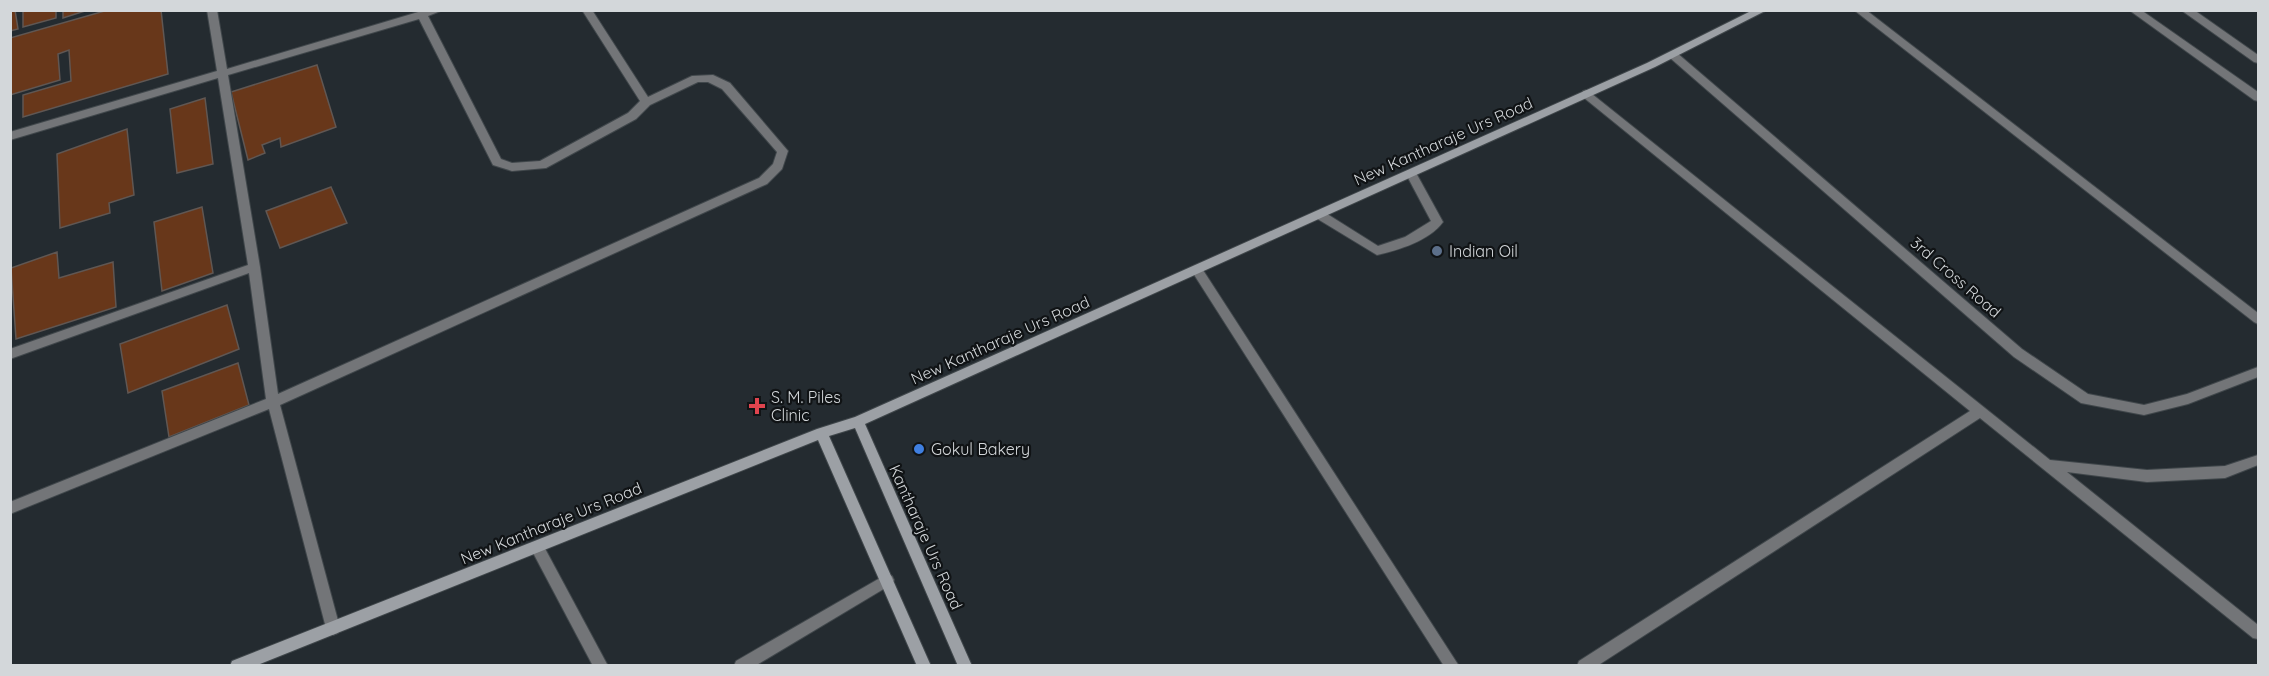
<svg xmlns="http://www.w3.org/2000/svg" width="2269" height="676" viewBox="0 0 2269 676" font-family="Quicksand,sans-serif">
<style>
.building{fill:#68371a;stroke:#605753;stroke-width:1.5}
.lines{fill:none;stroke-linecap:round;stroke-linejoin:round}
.lane-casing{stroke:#40474b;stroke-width:2}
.street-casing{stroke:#40474b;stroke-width:2}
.secondary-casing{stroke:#40474b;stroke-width:2}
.lane{fill:#737578;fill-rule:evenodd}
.street{fill:#737578;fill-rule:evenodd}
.secondary{fill:#9ca0a5;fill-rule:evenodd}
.service-dot{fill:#5c6f8a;stroke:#101315;stroke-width:2}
.health-dot{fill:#e0444e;stroke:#101315;stroke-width:2}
.shop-dot{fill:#3f7fe0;stroke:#101315;stroke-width:2}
.labels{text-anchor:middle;stroke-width:4.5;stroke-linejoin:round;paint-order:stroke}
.street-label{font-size:16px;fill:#d3d7da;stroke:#101315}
.poi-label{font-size:16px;fill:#d3d7da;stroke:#101315;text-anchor:start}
</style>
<rect width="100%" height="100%" fill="#242b30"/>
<g class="building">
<path d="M10,10H15L18,29L10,31Z"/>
<path d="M23,10H56V18L23,27Z"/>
<path d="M63,10H88L63,18Z"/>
<path d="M108,10H161L168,74L23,117V95L71,81L69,50L58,54L60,80L10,95V38Z"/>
<path d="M317,65L336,127L281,147L280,138L262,145L265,153L248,160L231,92Z"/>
<path d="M205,98L213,164L177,173L170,109Z"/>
<path d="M127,129L134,195L109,203L110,213L60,228L57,154Z"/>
<path d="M331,187L347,223L280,248L266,211Z"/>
<path d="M202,207L213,273L162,291L154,222Z"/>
<path d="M57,252L59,278L113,262L116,307L16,339L11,268Z"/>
<path d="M227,305L239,349L128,393L120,344Z"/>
<path d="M238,363L249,405L169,437L162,391Z"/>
</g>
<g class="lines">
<defs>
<path id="lane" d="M1411,170L1415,171L1443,222C1429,241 1399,250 1377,255L1316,218L1314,215L1320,211L1324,212L1378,246L1405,237L1431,221L1406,174Z"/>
<g id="street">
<path d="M207,10H217L227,69L425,10H443L428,16L501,159L512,163L540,161L628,113L640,101L582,10H592L648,97L692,76L713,75L730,83L788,151L782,169L767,184L280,405L340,628L338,633L333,635L328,633L326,628L269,409L10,514V502L266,399L249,273L10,359V349L248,265L218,78L10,140V132L217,71ZM419,19L493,165L512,171L546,168L636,119L650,105L698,82H708L722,89L777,152L773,164L759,178L278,394L260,267L228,75Z"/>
<path d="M1854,10H1866L2258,313V324L2254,322Z"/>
<path d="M2129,10H2141L2258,92V101L2254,100Z"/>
<path d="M2181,10H2194L2258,55V63L2254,62Z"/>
<path d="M1673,52L1677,53L2022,349L2088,394L2144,405L2187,394L2258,367V377L2188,404L2144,415L2081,403L2014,357L1669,57V53Z"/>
<path d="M1587,90L2050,460L2147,470L2225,466L2258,455V465L2225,478L2147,482L2067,472L2258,625V639L2253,638L1980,418L1597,666H1577L1579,661L1970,411L1583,97L1582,94L1583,91Z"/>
<path d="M1197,265L1201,267L1459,666H1444L1193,273L1191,270L1193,267Z"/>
<path d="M537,541L542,543L608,666H593L530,547L532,543Z"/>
<path d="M887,574L892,576L894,580L892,584L755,666H734L736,661Z"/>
</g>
<path id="secondary" d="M1753,10H1767L1655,67L865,424L972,666H958L855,428L829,436L931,666H917L818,440L255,666H230L232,661L237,659L817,429L855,417L1647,63Z"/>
</defs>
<use href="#lane" class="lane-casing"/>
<use href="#street" class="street-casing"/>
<use href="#secondary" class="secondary-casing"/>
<use href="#lane" class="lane"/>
<use href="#street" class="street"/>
<use href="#secondary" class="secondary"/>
</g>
<circle class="service-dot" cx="1437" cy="251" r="6"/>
<path class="health-dot" d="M754 397h6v6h6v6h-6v6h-6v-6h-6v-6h6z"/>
<circle class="shop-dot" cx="919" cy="449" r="6"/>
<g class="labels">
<g class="street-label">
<text transform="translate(1443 141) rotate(-24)" y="6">New Kantharaje Urs Road</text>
<text transform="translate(1956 277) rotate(41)" y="6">3rd Cross Road</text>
<text transform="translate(1000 340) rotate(-24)" y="6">New Kantharaje Urs Road</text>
<text transform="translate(551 523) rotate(-22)" y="6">New Kantharaje Urs Road</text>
<text transform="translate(926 537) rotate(66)" y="6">Kantharaje Urs Road</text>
</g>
<g class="poi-label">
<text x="1449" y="257">Indian Oil</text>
<text x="771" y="403">S. M. Piles<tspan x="771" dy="18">Clinic</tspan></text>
<text x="931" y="455">Gokul Bakery</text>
</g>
</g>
<rect width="2269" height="676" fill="none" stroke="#d3d7da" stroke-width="24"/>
</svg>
